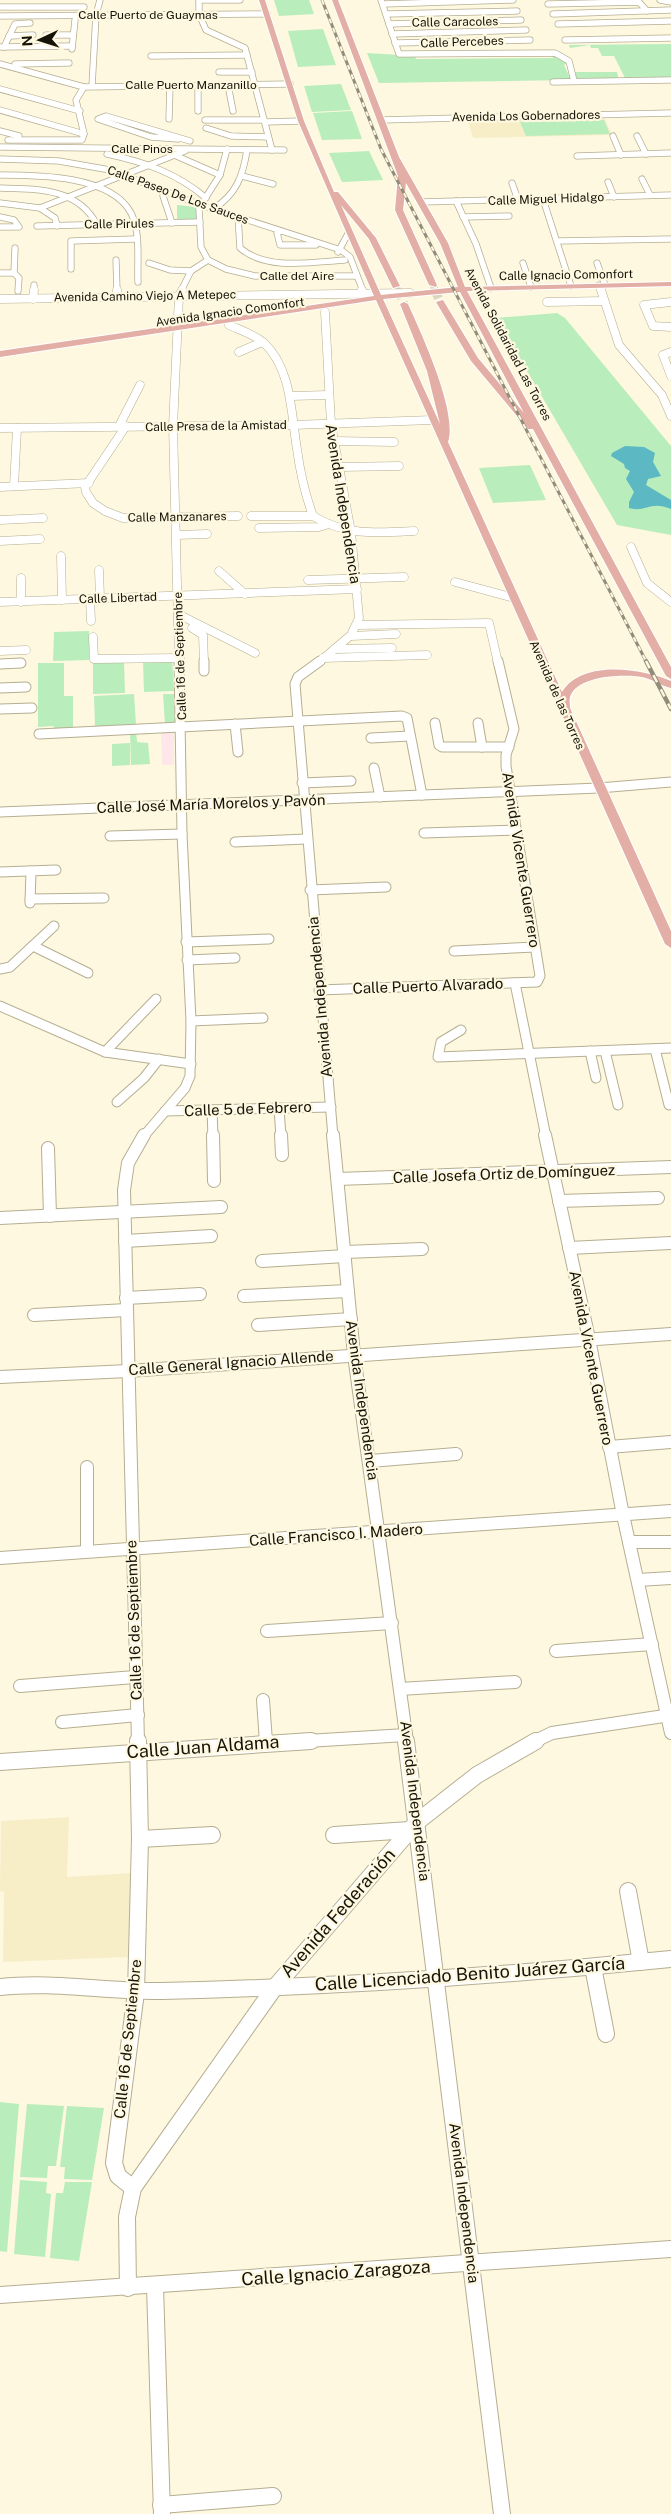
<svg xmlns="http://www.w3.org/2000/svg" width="671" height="2514" viewBox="0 0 671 2514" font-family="'Public Sans',sans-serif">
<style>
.commercial{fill:#fde7e8}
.built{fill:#f7eec8}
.green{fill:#b9edbc}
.water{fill:#5cb8c2}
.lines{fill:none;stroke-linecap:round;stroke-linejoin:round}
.major-tunnel-far1{stroke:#dbd6c0;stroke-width:7;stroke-dasharray:7 4;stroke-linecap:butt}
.major-tunnel{stroke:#dbd6c0;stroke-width:9;stroke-dasharray:9 4.5;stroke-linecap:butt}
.minor-far4-casing{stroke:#b5ae91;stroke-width:7}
.minor-far3-casing{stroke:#b5ae91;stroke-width:9}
.minor-far2-casing{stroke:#b5ae91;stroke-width:11}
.minor-far1-casing{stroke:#b5ae91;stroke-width:14}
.minor-casing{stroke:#b5ae91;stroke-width:18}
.major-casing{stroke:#fff;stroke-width:2}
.minor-far4{stroke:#fff;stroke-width:5.5}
.minor-far3{stroke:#fff;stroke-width:8}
.minor-far2{stroke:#fff;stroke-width:9}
.minor-far1{stroke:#fff;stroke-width:12}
.minor{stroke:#fff;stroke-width:16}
.major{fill:#e2aea6;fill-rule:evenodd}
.rail-far1-casing{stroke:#928d7b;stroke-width:3}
.rail-casing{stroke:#928d7b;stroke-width:4.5}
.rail-far1{stroke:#fef8e0;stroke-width:2;stroke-dasharray:5;stroke-linecap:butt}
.rail{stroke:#fef8e0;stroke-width:2.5;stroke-dasharray:8;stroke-linecap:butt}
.labels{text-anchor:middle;stroke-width:4.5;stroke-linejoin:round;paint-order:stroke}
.far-street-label{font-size:12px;fill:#151308;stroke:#fef8e0}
.street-label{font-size:15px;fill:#151308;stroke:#fef8e0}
.near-street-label{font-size:18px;fill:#151308;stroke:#fef8e0}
</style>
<rect width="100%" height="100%" fill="#fef8e0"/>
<path class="commercial" d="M174,729V765H162L161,730Z"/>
<g class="built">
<path d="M605,119L612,135L473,138L468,122Z"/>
<path d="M69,1817L67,1877L131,1873L129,1957L3,1962L4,1892L0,1891L1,1821Z"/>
</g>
<g class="green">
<path d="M274,0H309L314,14L279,16Z"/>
<path d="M323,29L336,65L298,67L288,31Z"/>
<path d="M671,44V79L626,80L614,56H602L598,48H591L590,45L570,48L569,45Z"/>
<path d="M367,53L415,56L416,59L553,58L551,53L557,55L567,63L564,65L571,80L379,83Z"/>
<path d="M575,72H617L619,80H577Z"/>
<path d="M341,84L351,110L312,112L304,86Z"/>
<path d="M352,111L362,139L322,140L313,113Z"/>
<path d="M604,120L610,134L526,136L520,122Z"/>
<path d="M369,151L383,180L342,182L329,153Z"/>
<path d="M177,205L197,207L196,220L177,221Z"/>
<path d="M557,313L565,318L671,446V535L617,525L496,318Z"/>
<path d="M530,465L546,500L493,503L479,468Z"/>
<path d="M89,631V660L53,661L54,632Z"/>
<path d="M172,659L174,691L144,692L143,661Z"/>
<path d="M124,661L125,693L93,694V663Z"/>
<path d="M38,663H64V696H73V728L56,730L53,726L38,727Z"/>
<path d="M134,694L136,725L95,727L94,696Z"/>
<path d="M163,694H174L175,724H165Z"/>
<path d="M136,731L137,742L148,743L150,764L131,765L130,732Z"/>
<path d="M130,743V765L112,766V744Z"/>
<path d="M0,2102L19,2104L7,2252L0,2251Z"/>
<path d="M27,2104L64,2106L56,2166H48L47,2178L20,2177Z"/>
<path d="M67,2106L104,2108L92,2180L64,2179L65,2167H60Z"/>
<path d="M20,2180L47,2182L46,2193L51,2194L45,2257L14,2254Z"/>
<path d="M65,2182H92L79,2261L50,2258L56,2193H63Z"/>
</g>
<path class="water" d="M625,446L644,447L655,453L653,462L661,476L648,479L646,485L671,500V509C650,500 646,513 629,508V502L634,492L626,479L630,471L625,468L624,464L611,456L612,453Z"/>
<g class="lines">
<g class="major-tunnel-far1">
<path d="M433,285L436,291"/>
<path d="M396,286L398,291"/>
</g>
<g class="major-tunnel">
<path d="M398,290L404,304"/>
<path d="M435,290L440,302"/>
</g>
<defs>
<g id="minor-far4">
<path d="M199,0V14L206,30L245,48L272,150"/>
<path d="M199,0H240"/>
<path d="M381,0L399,54L555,53L569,61L574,81"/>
<path d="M660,0L671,2"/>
<path d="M383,4L513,0"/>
<path d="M548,4L639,2L647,11"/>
<path d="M0,7H84"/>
<path d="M386,14L517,11"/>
<path d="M553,14L671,10"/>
<path d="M0,16L267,14"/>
<path d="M389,24L521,20"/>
<path d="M558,24L671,21"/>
<path d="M392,34L526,30"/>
<path d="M46,35H73"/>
<path d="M9,36L33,35"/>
<path d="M565,40L671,38"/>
<path d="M395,43L530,40"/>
<path d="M0,47L72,46"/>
<path d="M4,47L15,24L30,23"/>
<path d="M72,49L75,20"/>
<path d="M151,56L247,55"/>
<path d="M0,64L84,87L290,84"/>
<path d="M15,64L69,63"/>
<path d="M219,72H252"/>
<path d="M553,82L671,80"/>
<path d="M198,85V111"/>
<path d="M228,85L233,111"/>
<path d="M92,86L96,15L100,0"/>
<path d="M0,89L80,111"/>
<path d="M0,110L84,134"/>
<path d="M169,119L170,85"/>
<path d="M205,120H264"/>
<path d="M380,120L671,113"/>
<path d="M265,122L301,121"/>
<path d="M206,128L231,136L268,137"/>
<path d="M0,131L19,136"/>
<path d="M613,136L621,155"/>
<path d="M637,136L646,154"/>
<path d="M178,139L151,137L98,119L106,116L190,141"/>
<path d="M8,140H82L84,134L76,100L84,87"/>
<path d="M0,147L284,150"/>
<path d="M227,149L220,175L199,208L201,247L208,260L226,269L255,276H357"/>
<path d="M107,154C144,162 177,173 206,198"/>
<path d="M172,154L220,175"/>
<path d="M577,156L671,153"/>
<path d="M0,159L59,161L110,170L201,205L341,250L350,257L363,291"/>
<path d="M0,175C37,175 111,175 131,213C141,233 137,261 138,282"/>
<path d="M242,176L273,184"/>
<path d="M642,179L650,195"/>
<path d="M608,182L614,197"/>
<path d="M512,183L518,200"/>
<path d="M0,188C37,189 78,188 97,225"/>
<path d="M163,196L172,223"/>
<path d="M543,199L571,286"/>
<path d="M456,201L476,244L491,288"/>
<path d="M422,202L671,195"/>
<path d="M0,203L40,208L55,218L57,226"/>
<path d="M40,208L185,151"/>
<path d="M213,209C236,195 243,176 247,150"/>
<path d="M0,217L14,220L19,227H0"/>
<path d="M238,217L240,248C267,271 312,262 345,260"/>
<path d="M463,217L509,216"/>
<path d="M37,226L200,222"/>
<path d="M281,231L277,233L280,245H316"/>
<path d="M557,241L671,239"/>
<path d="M338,252L349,232"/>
<path d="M116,260L117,291"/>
<path d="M149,263L170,270L191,271"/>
<path d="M523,263L531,287"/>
<path d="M597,263L605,285"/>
<path d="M71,269V241L135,239"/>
<path d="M0,273H14"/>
<path d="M14,273L15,248"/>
<path d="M14,273L19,278L18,291"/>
<path d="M599,285L601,291"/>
<path d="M34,291V285"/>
<path d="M181,291L191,271L208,260"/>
</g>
<g id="minor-far3">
<path d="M117,290V297"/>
<path d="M362,290L363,292"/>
<path d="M601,290L619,345L662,395L671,416"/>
<path d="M0,299L410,293"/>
<path d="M33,299L34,290"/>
<path d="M547,302L604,301"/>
<path d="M671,302L644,305L653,326L671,327"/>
<path d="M229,325C240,330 253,334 263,342C292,368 291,414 297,449C300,472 305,494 313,516C345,536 378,533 414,531"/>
<path d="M239,352L262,342"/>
<path d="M671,352L663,355L671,376"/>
<path d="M291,396L328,395"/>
<path d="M119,426L140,385"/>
<path d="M126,426L85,487L86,492L93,503L105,511L123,518L238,516"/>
<path d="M0,428L293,425L432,420"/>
<path d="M334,441L394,442"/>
<path d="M340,467L399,466"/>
<path d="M14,486L17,428"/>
<path d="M0,487L89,483"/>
<path d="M251,516H313"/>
<path d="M0,520L43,518"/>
<path d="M259,528L319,527L329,524"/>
<path d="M177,535L207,534"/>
<path d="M0,541L40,539"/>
<path d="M631,547L647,583L671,602"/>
<path d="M61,556L62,600"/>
<path d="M99,570L100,598"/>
<path d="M219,571L245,594"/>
<path d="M21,578V602"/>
<path d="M308,580L404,577"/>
<path d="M455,582L514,598"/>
<path d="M90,599L91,621"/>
<path d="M0,602L357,589"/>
<path d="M178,614L255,653"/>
<path d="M359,625L489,623L498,663"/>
<path d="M192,628L203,635L204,663"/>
<path d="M351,636L396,634"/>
<path d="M93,637L94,659L180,658"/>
<path d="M335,649L392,648"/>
<path d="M0,651L26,650"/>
<path d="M323,658L427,655"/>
<path d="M179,663L173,426L179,296L182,290"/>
<path d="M318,663L351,635L359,618L351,532L331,424L325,312"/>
</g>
<g id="minor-far2">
<path d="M204,661V671"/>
<path d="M320,661L298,677L295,684L333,1137"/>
<path d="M0,664L21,663"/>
<path d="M0,688L26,687"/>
<path d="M0,709L32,708"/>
<path d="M435,723L439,745L442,747H509"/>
<path d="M478,723L482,747"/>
<path d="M235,724L238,752"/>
<path d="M39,734L402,716L407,718L422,795"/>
<path d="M371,738L410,736"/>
<path d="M374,768L380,797"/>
<path d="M302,783L351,781"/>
<path d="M0,812L599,788L671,782"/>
<path d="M424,833L516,830"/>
<path d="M110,836L182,834"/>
<path d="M235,842L306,839"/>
<path d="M0,872L56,870"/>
<path d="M310,890L386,887"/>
<path d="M30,899L104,898"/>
<path d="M30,903L31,871"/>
<path d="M186,942L269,939"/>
<path d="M33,946L88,973"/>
<path d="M454,951L535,947"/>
<path d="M187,960L235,958"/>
<path d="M0,969L10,967L54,926"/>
<path d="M515,983L546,1137"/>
<path d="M319,990L537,982L540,976L506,766V755L514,729L498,661"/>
<path d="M0,1006L105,1052L191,1064"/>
<path d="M191,1021L263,1018"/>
<path d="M461,1030L441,1042L438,1057L671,1048"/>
<path d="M655,1049L669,1105"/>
<path d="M590,1051L596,1078"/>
<path d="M605,1051L618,1105"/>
<path d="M105,1052L156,999"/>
<path d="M117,1102L144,1078L159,1059"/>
<path d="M279,1108L281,1137"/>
<path d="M212,1110L213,1137"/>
<path d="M165,1111L331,1107"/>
<path d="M143,1137L185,1088L190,1076L191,1021L182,834L179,661"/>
</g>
<g id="minor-far1">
<path d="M213,1135L214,1181"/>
<path d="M281,1135L282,1155"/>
<path d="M333,1135L354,1355L407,1742"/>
<path d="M545,1135L589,1339L623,1515L671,1733"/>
<path d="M48,1148L50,1216"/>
<path d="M338,1179L671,1167"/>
<path d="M559,1201L658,1198"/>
<path d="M0,1218L221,1207"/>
<path d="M125,1241L211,1236"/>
<path d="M569,1248L671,1243"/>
<path d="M345,1252L422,1249"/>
<path d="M262,1261L345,1256"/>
<path d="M244,1296L348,1291"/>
<path d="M126,1298L200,1294"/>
<path d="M34,1315L127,1310"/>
<path d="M258,1325L351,1319"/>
<path d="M0,1377L128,1371L671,1334"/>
<path d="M609,1447L671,1442"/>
<path d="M370,1461L456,1454"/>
<path d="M87,1467V1551"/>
<path d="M629,1542H671"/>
<path d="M0,1558L671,1511"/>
<path d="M638,1580L671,1578"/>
<path d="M267,1631L392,1623"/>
<path d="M556,1651L652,1644"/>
<path d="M20,1686L135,1677"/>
<path d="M400,1689L515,1682"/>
<path d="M263,1700L266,1742"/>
<path d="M62,1722L138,1715"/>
<path d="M138,1742L124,1190L128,1163L144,1135"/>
<path d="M290,1742L406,1735"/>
<path d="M533,1742L552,1733L671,1715"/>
</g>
<g id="minor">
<path d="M266,1741V1743"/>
<path d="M406,1741L502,2514"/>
<path d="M0,1762L311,1741"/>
<path d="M334,1835L410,1830"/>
<path d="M140,1839L212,1835"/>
<path d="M628,1891L641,1962"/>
<path d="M593,1967L606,2034"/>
<path d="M0,1987C54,1981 108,1992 162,1991C332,1987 502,1976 671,1959"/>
<path d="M133,2188L118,2176L114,2163L136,1992L140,1839L138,1741"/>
<path d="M155,2286L162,2514"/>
<path d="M128,2288L127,2217L133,2188L275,1987L417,1822L477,1775L536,1741"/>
<path d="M0,2295L671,2249"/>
<path d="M161,2505L273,2496"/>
</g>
<path id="major" d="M259,0H265L304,121L334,192H338L376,238L400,286L393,288L369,239L341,205L381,295L458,287L440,243L406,183L403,210L437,285L436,287L429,285L395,210L398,176L332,0H338L399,157L448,243L465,287L671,282V286L467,291L671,667V679L666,676L533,429H528L471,361L436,302L443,300L478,358L524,413L460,292L383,299L440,424L427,371L400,304L404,302L408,304C421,333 458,412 448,442L562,692C583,659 642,669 671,681V688C661,686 652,679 642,677C624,674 577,675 570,697C569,700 570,705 570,708L671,931V948L665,944L376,300L0,357V351L374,296L298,121Z"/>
</defs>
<use href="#minor-far4" class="minor-far4-casing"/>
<use href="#minor-far3" class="minor-far3-casing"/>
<use href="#minor-far2" class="minor-far2-casing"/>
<use href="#minor-far1" class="minor-far1-casing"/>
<use href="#minor" class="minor-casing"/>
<use href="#major" class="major-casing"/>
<use href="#minor-far4" class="minor-far4"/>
<use href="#minor-far3" class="minor-far3"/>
<use href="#minor-far2" class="minor-far2"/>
<use href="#minor-far1" class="minor-far1"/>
<use href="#minor" class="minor"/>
<use href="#major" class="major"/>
<defs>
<path id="rail-far1" d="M322,0L381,149L647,663"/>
<path id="rail" d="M646,661L671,709"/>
</defs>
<use href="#rail-far1" class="rail-far1-casing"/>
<use href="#rail" class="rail-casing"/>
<use href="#rail-far1" class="rail-far1"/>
<use href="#rail" class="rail"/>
</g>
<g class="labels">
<g class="far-street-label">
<text x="148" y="19">Calle Puerto de Guaymas</text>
<text transform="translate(455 22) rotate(-1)" y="4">Calle Caracoles</text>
<text transform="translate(462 42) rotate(-2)" y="4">Calle Percebes</text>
<text x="191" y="89">Calle Puerto Manzanillo</text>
<text transform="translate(526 116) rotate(-1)" y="4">Avenida Los Gobernadores</text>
<text x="142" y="153">Calle Pinos</text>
<text transform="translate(178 195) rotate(20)" y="4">Calle Paseo De Los Sauces</text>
<text transform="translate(546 199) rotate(-2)" y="4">Calle Miguel Hidalgo</text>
<text transform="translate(119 224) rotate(-1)" y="4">Calle Pirules</text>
<text transform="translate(566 275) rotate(-1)" y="4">Calle Ignacio Comonfort</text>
<text x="297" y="280">Calle del Aire</text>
<text transform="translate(145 296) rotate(-1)" y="4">Avenida Camino Viejo A Metepec</text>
<text transform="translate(230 312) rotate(-8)" y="4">Avenida Ignacio Comonfort</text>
<text transform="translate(508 344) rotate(62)" y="4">Avenida Solidaridad Las Torres</text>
<text transform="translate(216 426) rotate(-1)" y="4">Calle Presa de la Amistad</text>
<text transform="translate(177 517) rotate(-1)" y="4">Calle Manzanares</text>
<text transform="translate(118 598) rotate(-2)" y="4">Calle Libertad</text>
<text transform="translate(180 656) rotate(-92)" y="4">Calle 16 de Septiembre</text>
<text transform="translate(557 695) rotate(66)" y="4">Avenida de las Torres</text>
</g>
<g class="street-label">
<text transform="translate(343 504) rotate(81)" y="5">Avenida Independencia</text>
<text transform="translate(211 804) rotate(-2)" y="5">Calle José María Morelos y Pavón</text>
<text transform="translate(521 860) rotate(81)" y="5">Avenida Vicente Guerrero</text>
<text transform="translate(428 986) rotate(-2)" y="5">Calle Puerto Alvarado</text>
<text transform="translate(320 997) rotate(-95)" y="5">Avenida Independencia</text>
<text transform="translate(248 1109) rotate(-2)" y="5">Calle 5 de Febrero</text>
<text transform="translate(504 1174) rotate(-2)" y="5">Calle Josefa Ortiz de Domínguez</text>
<text transform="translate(591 1358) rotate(79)" y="5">Avenida Vicente Guerrero</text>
<text transform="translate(231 1363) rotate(-4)" y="5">Calle General Ignacio Allende</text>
<text transform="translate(362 1400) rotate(82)" y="5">Avenida Independencia</text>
<text transform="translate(336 1535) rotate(-4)" y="5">Calle Francisco I. Madero</text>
<text transform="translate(134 1620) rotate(-92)" y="5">Calle 16 de Septiembre</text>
<text transform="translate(415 1801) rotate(83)" y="5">Avenida Independencia</text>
<text transform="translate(128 2039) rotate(-84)" y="5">Calle 16 de Septiembre</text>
<text transform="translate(464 2203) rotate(83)" y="5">Avenida Independencia</text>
</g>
<g class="near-street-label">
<text transform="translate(203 1747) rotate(-4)" y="6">Calle Juan Aldama</text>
<text transform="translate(338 1913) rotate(-49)" y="6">Avenida Federación</text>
<text transform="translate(470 1974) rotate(-4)" y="6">Calle Licenciado Benito Juárez García</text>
<text transform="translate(336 2273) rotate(-4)" y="6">Calle Ignacio Zaragoza</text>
</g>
</g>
<g transform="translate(40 40) rotate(266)" stroke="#fef8e0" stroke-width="4" paint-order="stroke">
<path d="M0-4L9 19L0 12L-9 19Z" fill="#151308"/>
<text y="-8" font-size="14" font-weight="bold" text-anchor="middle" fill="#151308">N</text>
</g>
</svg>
